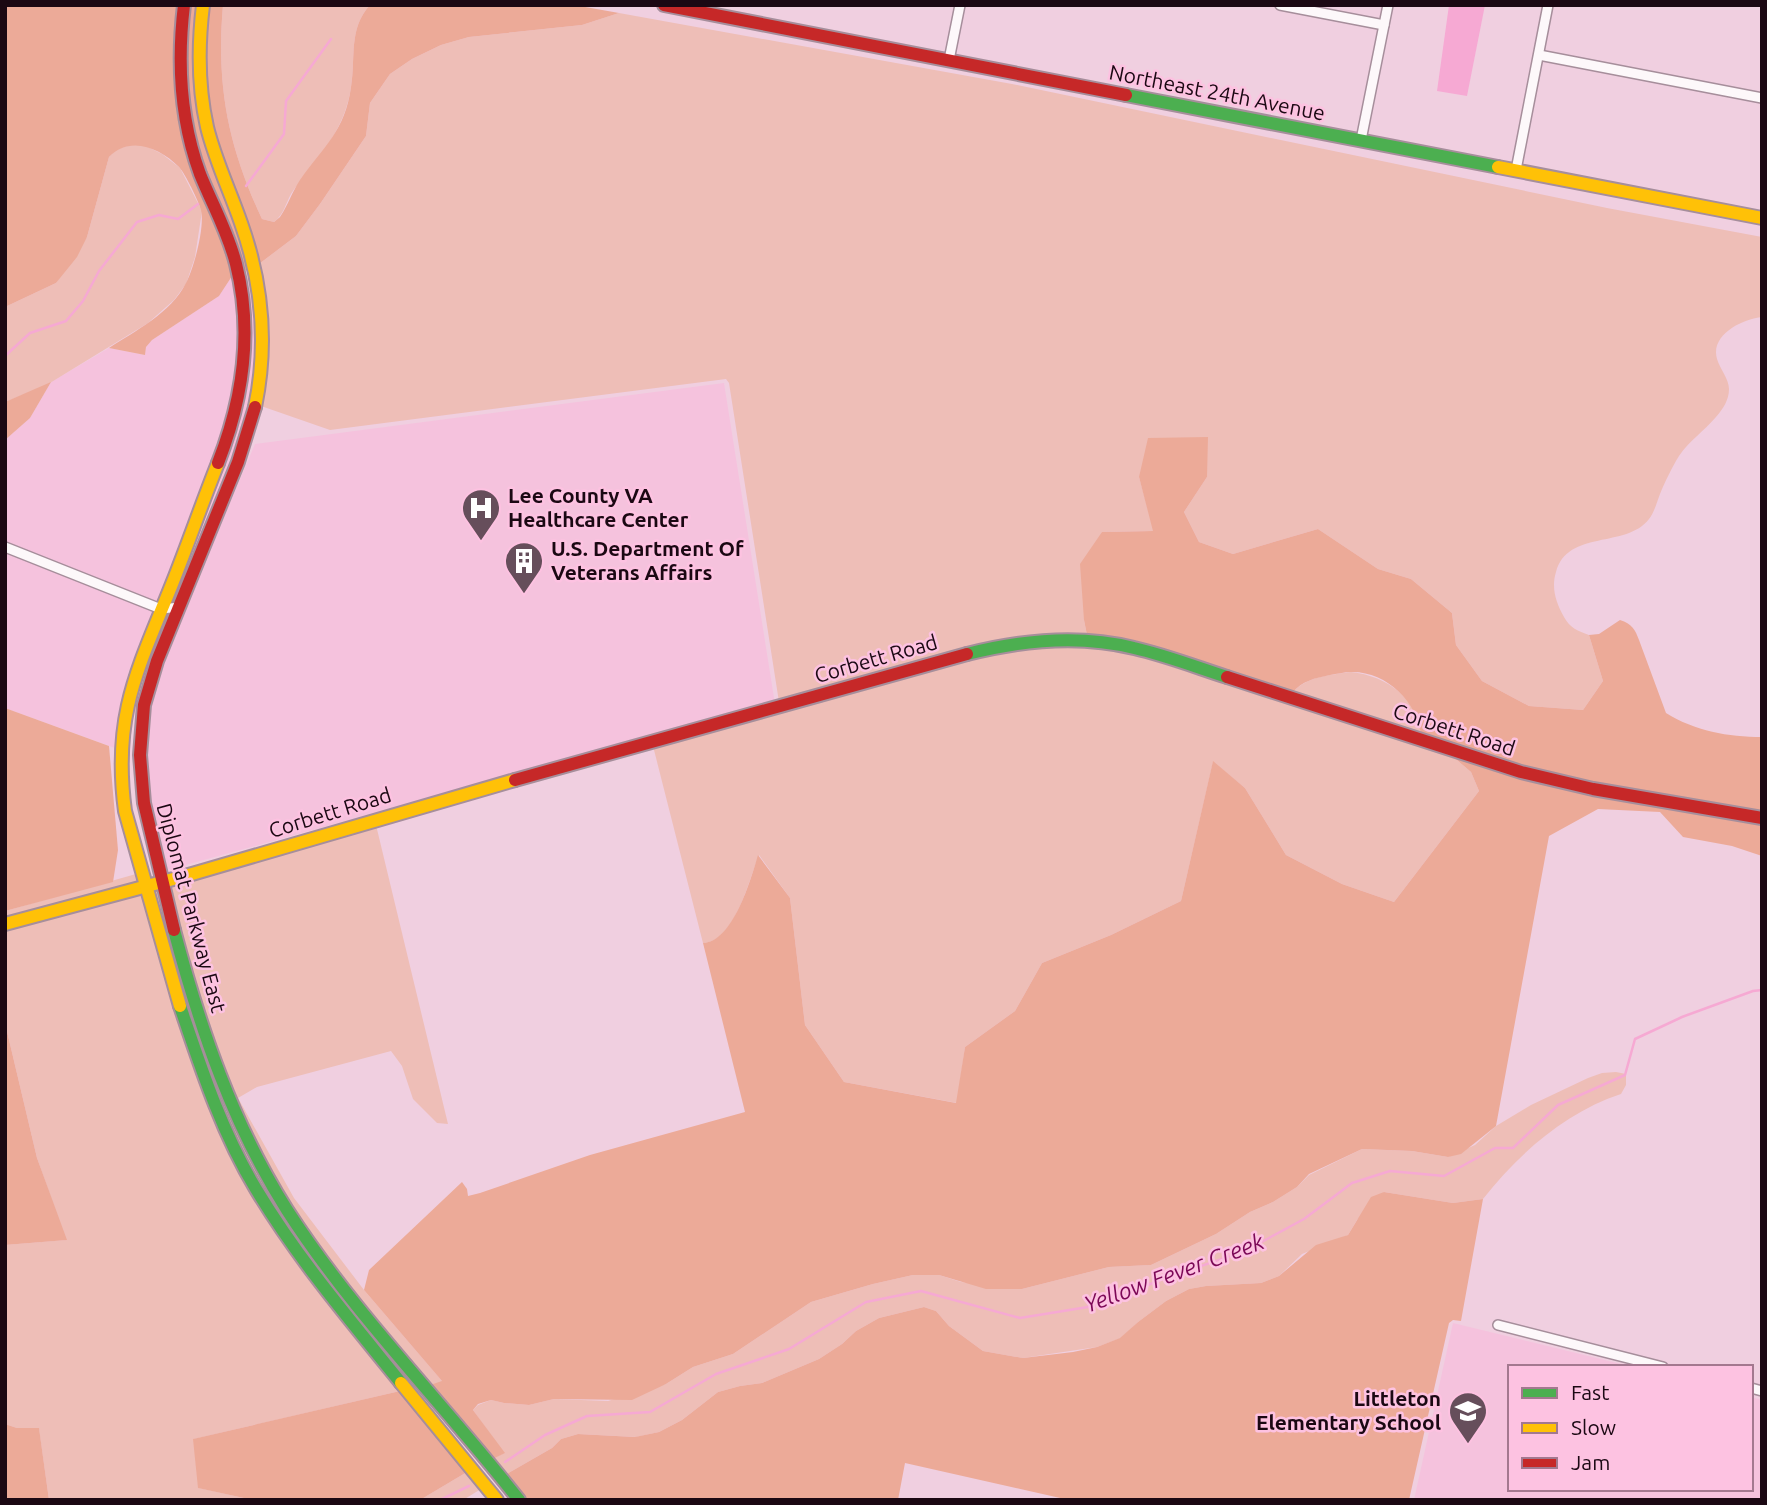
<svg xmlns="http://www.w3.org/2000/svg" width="1767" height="1505" viewBox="0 0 1767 1505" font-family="Ubuntu,sans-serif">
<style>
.built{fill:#f5c2dd}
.green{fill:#eebeb7}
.forest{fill:#ecaa98}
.water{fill:#f6a9d3}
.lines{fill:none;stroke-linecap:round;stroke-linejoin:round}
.stream{stroke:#f6a9d3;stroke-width:2.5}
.street-casing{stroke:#a68e9b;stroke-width:12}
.fast-casing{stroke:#a68e9b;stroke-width:16}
.slow-casing{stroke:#a68e9b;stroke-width:16}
.jam-casing{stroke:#a68e9b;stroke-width:16}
.street{stroke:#fdf8fa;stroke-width:9}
.fast{stroke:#4caf50;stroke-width:12}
.slow{stroke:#ffc107;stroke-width:12}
.jam{stroke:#c62828;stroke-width:12}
.labels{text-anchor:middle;stroke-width:5;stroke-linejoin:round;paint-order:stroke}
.street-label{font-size:21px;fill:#1b0813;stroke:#fdc2e1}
.poi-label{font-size:21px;font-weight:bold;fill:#1b0813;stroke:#fdc2e1;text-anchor:start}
.water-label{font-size:23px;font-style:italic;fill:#7c0857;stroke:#fdc2e1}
</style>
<rect width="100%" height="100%" fill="#f0cfe0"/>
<g class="built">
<path d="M234,273L239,329L237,376L227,426L168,582L129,671L122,699L115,748L5,708V440L30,418L51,382L109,348L145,355L146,347L152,340L219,296Z"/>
<path d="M252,288L257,333L251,400L229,471L193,562L170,608L147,668L134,716L128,753L125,752L131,700L236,429L246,289Z"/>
<path d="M724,383L775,704L167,870L157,832L147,780V734L155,685L171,641L255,444Z"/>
<path d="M1453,1323L1633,1367H1510V1489H1751V1397L1762,1400V1500H1414Z"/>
</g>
<g class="green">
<path d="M223,5H370C348,29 356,58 351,87C346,122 328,146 307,173C302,180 295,187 291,194C285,205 284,214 274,222L262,219C228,146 216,86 223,5Z"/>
<path d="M619,13L1012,84L1607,208L1762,237V317C1742,319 1710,335 1717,359C1720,369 1729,379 1729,389C1729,400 1723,409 1716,417C1704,431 1689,441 1679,456C1672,467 1665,482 1660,494C1657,502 1654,513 1649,519C1626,549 1568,529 1556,572C1551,588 1556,603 1564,617C1570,628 1578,631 1589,635L1603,681L1583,710L1529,706L1482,681L1456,645L1452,613L1411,579L1378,569L1318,529L1233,554L1199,542L1184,512L1207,477V437L1139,477L1154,531L1102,532L1084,620L1087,635L1065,634L779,702L729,383L726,379L330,430L261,406L266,305L259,264L296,236L320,204L366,136L370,103L390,74L412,59L441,45L469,37L582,25Z"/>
<path d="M135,144L146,146L162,154L180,168L202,211L195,257L186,284L174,300L148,323L45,386L5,402V307L56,283L87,237L109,157L117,149Z"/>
<path d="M1053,643L1099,647L1132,654L1451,755L1471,772L1479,791L1394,902L1342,884L1286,855L1245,788L1213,762L1181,901L1111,935L1042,963L1015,1011L965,1047L957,1103L844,1082L805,1025L790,898L759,855C749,879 735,942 703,943L653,746L993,652Z"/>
<path d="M1351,672C1387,676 1418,698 1421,736L1292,693C1307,676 1330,675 1351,672Z"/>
<path d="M376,825L448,1124L437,1123L413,1099L402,1066L391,1051L257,1087L238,1098L294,1198L364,1290L443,1382L430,1385C377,1322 323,1260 281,1190C224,1097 196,989 168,886Z"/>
<path d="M136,874L138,883L5,919V911Z"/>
<path d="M158,888L227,1104L221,1106L177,984L150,890Z"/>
<path d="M141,892L168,986L205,1092L225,1141L400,1391L194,1439L199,1488L253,1500H49L39,1429L17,1428L5,1424V1245L66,1240L37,1158L5,1023V929Z"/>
<path d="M1616,1072L1626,1074V1085L1621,1094C1566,1112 1518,1154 1483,1199L1453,1203L1384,1192L1357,1220L1348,1235L1302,1254L1279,1276L1261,1283L1206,1286L1189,1289L1166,1301L1138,1322L1121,1338L1097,1347L1023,1358L983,1351L949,1326L936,1311L924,1307L879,1318L856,1331L842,1344L819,1359L762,1383L740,1386L718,1392L682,1420L659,1432L636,1437L578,1434L561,1439L552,1448L505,1475L493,1459L504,1453L473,1410L478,1405L491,1400L504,1403L529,1405L554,1399L608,1401L666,1384L693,1367L733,1354L811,1302L873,1284L913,1275H939L961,1282L1022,1289L1109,1267L1151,1265L1216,1234L1250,1212L1273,1202L1297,1187L1309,1175L1362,1149L1412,1151L1448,1157L1475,1145L1496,1126L1531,1105L1588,1078L1602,1073Z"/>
<path d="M231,1112L349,1301L343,1306L299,1246L259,1186L225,1114Z"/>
<path d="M467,1472L481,1489L463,1500H420Z"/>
</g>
<g class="forest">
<path d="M5,5H179L175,74L234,273L219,296L152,340L146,347L145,355L109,348C135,331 171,313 186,283C194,268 205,227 201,210C199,202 185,173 179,167C160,148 130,135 109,157L87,237L77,257L56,283L5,307Z"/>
<path d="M189,5H198L193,51L194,77L250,269L243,271C222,216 196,161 188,102C183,70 186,37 189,5Z"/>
<path d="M208,5H223C216,86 228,146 262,219L274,222L280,217C288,205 292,192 300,180C324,146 345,131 351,87C356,58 348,29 370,5H574L619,13L582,25L469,37L441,45L412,59L390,74L370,103L366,136L320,204L296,236L259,264C241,213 212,151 206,98C203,67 203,35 208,5Z"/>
<path d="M51,382L30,418L5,440V402Z"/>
<path d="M1208,437L1207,477L1184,512L1199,542L1233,554L1318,529L1378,569L1411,579L1452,613L1456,645L1482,681L1529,706L1583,710L1603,681L1589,635L1599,634L1620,620C1632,624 1635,629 1639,640L1666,713C1695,731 1728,737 1762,737V814L1594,785L1523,768L1421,736C1418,702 1386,671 1351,672C1344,672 1337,674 1330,675C1315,678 1302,681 1292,693L1087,635L1084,620L1080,564L1102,532L1153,531L1139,477L1148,438Z"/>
<path d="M5,708L109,746L118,850L113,882L5,911Z"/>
<path d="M1451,755L1762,823V856L1732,846L1683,837L1660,812L1598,809L1549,836L1496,1126L1461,1154L1448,1157L1412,1151L1362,1149L1309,1174L1297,1187L1273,1202L1250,1212L1216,1234L1151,1265L1109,1267L1022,1289H986L939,1275H913L873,1284L811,1302L733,1354L693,1367L666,1384L632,1400L554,1399L529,1405L504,1403L491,1400L478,1404L473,1410L505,1453L493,1459L430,1385L442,1381L364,1290L369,1270L462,1182L467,1189L468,1196L480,1193L590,1155L745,1112L703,943C733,942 751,879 758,855L790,898L805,1025L844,1082L956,1103L965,1047L1015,1011L1042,963L1111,935L1181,901L1213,761L1245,788L1286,855L1342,884L1394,902L1479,791L1471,772Z"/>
<path d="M5,1023L37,1158L67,1240L5,1245Z"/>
<path d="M1384,1192L1453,1203L1483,1199L1461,1321L1453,1320L1449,1323L1409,1500H1069L905,1463L898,1500H526L505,1475L552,1448L561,1439L578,1434L635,1437L659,1432L682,1420L718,1392L740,1386L762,1383L819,1359L842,1344L856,1331L879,1318L924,1307L936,1311L949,1326L983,1351L1023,1358L1073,1352L1097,1347L1120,1338L1138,1322L1166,1301L1189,1289L1206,1286L1261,1283L1279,1276L1316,1245L1348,1235L1371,1197Z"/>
<path d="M400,1391L467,1472L420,1500H253L198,1488L193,1439Z"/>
<path d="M5,1424L17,1428H39L49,1500H5Z"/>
</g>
<path class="water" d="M1449,5H1485L1467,96L1437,91Z"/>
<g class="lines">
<g class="stream">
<path d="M246,186L284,134L286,101L331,39"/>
<path d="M5,356L30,333L66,321L83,301L99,271L137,222L159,215L178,219L198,204"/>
<path d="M505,1462L545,1435L587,1416L650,1412L716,1374L789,1349L866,1302L921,1291L1020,1318L1094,1306L1171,1276L1243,1252L1304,1219L1352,1183L1390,1171L1444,1176L1495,1148H1513L1558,1105L1625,1075L1635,1039L1682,1017L1753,991L1762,990"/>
<path d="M440,1500L469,1486"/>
</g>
<defs>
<g id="street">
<path d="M1280,5L1384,25"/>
<path d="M1539,55L1762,98"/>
<path d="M949,60L960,5"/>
<path d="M1361,140L1388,5"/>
<path d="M1516,170L1548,5"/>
<path d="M5,547L161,609L180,607"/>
<path d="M1498,1325L1663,1367"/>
<path d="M1751,1388L1762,1391"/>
</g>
<g id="fast">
<path d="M1126,95L1498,167"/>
<path d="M967,654C1022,640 1078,634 1134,648C1165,655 1196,667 1227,677"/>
<path d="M174,930C200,1028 233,1125 287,1210C354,1314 443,1403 519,1500"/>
<path d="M180,1006C201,1068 222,1133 256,1189C298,1259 350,1320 401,1383"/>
</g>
<g id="slow">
<path d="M203,5C198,46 198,87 207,127C215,160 230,191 241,223C262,282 268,345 255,407"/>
<path d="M1498,167L1762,218"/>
<path d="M5,924L192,874L515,780"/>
<path d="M180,1006L125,811C112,715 138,669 172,584C188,544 202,503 218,463"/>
<path d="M401,1383L497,1500"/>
</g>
<g id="jam">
<path d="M184,5C177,63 180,119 200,174C212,204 228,232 236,264C253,331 243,399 218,463"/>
<path d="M664,5L1126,95"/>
<path d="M1227,677L1521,772L1593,789L1762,818"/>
<path d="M515,780L967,654"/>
<path d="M174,930L144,803L140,755L144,705L157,661L238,462L255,407"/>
</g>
</defs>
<use href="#street" class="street-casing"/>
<use href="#fast" class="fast-casing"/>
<use href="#slow" class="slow-casing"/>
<use href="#jam" class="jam-casing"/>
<use href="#street" class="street"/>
<use href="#fast" class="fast"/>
<use href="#slow" class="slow"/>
<use href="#jam" class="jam"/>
</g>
<defs>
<symbol id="hospital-pin" viewBox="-11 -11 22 30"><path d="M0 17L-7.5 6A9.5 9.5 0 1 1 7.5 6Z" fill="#664e5b" stroke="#fdc2e1"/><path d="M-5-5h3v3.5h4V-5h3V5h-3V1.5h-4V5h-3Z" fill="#fff"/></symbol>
<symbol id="building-pin" viewBox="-11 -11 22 30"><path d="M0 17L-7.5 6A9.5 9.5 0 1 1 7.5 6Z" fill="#664e5b" stroke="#fdc2e1"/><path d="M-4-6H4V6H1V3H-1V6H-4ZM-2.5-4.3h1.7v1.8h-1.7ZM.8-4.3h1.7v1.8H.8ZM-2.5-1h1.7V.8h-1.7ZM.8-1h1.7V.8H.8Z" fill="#fff"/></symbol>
<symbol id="school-pin" viewBox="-11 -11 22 30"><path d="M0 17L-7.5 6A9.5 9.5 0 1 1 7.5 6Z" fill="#664e5b" stroke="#fdc2e1"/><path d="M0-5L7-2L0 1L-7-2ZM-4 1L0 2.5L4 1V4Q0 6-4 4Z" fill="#fff"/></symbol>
</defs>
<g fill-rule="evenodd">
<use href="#hospital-pin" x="459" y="486" width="44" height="60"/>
<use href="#building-pin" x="502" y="539" width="44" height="60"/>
<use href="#school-pin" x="1446" y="1389" width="44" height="60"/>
</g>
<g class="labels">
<g class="street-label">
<text transform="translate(1217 93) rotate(11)" y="7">Northeast 24th Avenue</text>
<text transform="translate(876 659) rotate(-16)" y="7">Corbett Road</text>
<text transform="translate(1454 730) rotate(18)" y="7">Corbett Road</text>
<text transform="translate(330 813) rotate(-17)" y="7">Corbett Road</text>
<text transform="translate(191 908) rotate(75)" y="7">Diplomat Parkway East</text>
</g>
<g class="poi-label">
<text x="508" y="503">Lee County VA<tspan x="508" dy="24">Healthcare Center</tspan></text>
<text x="551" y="556">U.S. Department Of<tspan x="551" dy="24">Veterans Affairs</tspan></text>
<text x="1441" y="1406" text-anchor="end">Littleton<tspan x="1441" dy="24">Elementary School</tspan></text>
</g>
<g class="water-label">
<text transform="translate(1174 1273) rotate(-20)" y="8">Yellow Fever Creek</text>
</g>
</g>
<rect width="1767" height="1505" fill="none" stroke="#1b0813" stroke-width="14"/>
<rect x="1508" y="1365" width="245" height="126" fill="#fdc2e1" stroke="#a3788f" stroke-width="2"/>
<rect x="1522" y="1388" width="35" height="10" fill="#4caf50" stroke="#a3788f" stroke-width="2"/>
<text x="1571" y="1400" font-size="21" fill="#1b0813">Fast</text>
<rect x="1522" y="1423" width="35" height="10" fill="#ffc107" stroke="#a3788f" stroke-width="2"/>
<text x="1571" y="1435" font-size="21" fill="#1b0813">Slow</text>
<rect x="1522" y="1458" width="35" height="10" fill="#c62828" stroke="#a3788f" stroke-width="2"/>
<text x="1571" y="1470" font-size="21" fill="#1b0813">Jam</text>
</svg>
